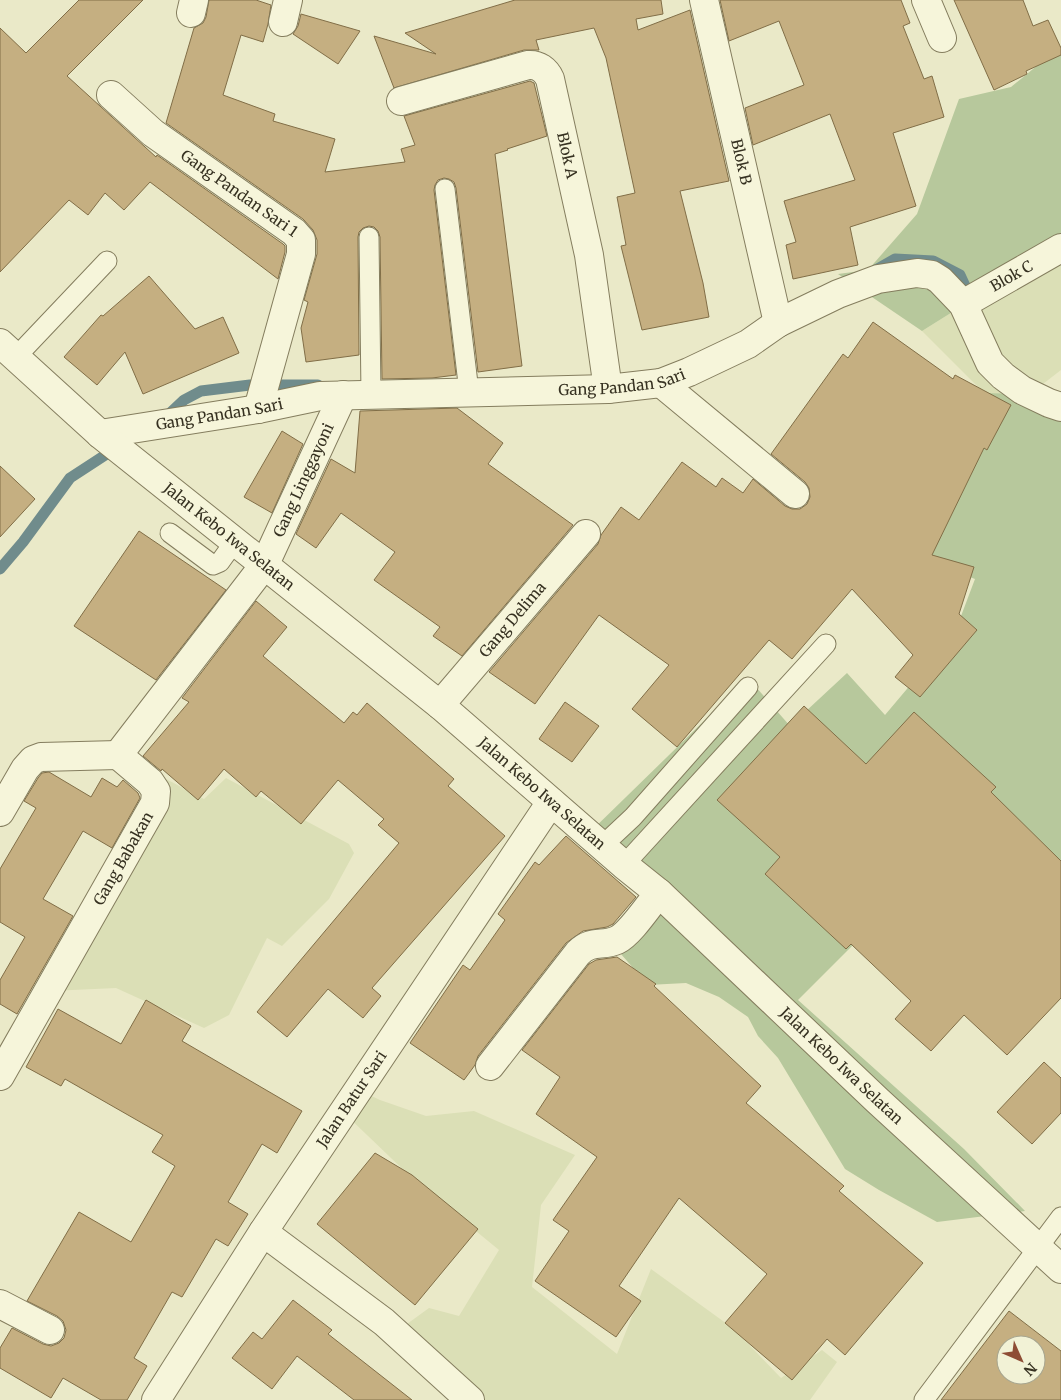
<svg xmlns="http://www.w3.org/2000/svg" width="1061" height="1400" viewBox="0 0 1061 1400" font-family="Merriweather,serif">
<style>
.farmland{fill:#dbdfb6}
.green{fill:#b7c89c}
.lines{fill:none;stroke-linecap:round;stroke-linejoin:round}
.stream{stroke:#708c8c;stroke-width:11}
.building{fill:#c5af81;stroke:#816e47;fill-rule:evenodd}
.service-casing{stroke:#847d5e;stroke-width:21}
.minor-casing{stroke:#847d5e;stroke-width:30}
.tertiary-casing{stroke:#847d5e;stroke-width:30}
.service{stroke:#f6f5da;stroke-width:19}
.minor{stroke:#f6f5da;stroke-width:28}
.tertiary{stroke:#f6f5da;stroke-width:28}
.labels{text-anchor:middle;stroke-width:5;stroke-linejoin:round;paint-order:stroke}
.street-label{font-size:15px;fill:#363121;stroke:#f2f2d6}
</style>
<rect width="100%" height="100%" fill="#eae9c8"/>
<g class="farmland">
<path d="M1061,244V370L1030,394L984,393L922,331Z"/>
<path d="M226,778L349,844L354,853L329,899L282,946L267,938L229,1015L204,1028L116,988L51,991L166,779L204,799Z"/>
<path d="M363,1092L380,1100L426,1116L474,1111L575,1155L541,1205L532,1287L617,1354L651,1269L734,1329L781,1378L822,1350L837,1362L810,1400H469L396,1332L429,1308L459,1316L499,1250L415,1181L343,1112Z"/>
</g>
<g class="green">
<path d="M1061,46V244L922,331L838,274L868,270L917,214L959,99L1011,87Z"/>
<path d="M984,393L1030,394L1061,402V899L980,818L798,1000L964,1149L1025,1211L937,1222L879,1190L845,1169L778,1058L758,1036L748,1017L719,997L686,983L648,985L607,938L648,886L585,837L748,678L790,726L847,673L885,715L955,632L975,579L922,559Z"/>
</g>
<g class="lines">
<g class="stream">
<path d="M874,271L895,259L933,261L960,275L971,299"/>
<path d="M166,417L184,400L201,391L250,385H318"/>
<path d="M0,569L23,542L70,478L116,448"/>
</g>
</g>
<g class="building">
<path d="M79,0H143L67,76L156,157L157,155L283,244L285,246V252L278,279L150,182L124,210L105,193L88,215L69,200L0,272V28L26,53Z"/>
<path d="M209,0H256L271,5L268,24L263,42L241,35L223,95L275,114L273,121L335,139L325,172L405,162L401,149L415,145L404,116L530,81L534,83L547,136L507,149L508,150L495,154L522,366L478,372L456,188L454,182L449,179L444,178L438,180L435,185L434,190L456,375L432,378L382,379L380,237L378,231L374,227L369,226L363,228L359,232L358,237L359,355L306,362L301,328L308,302L304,300L317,254V240L313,230L303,219L166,123L194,28L203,23L206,17Z"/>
<path d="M515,0H661L663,14L636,19L638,30L690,10L729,181L680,191L703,283L709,317L642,330L621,246L626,245L617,197L635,193L606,58L594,28L536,40L539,50H524L394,88L374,36L436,54L405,33Z"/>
<path d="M720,0H901L910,23L903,26L924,79L932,76L944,117L893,133L916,206L850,227L858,265L793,279L786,245L796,242L784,201L855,180L830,114L753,145L745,108L804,85L779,21L729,41Z"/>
<path d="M954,0H1023L1033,26L1048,20L1061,48V55L1026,71L1027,74L994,90Z"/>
<path d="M301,14L360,31L338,64L293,34L298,26Z"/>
<path d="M149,276L195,329L223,317L239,353L143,394L125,352L97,385L64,357L101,315L103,316Z"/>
<path d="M873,322L953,379L955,375L1011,405L987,450L984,448L932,555L974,567L959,614L977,630L920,697L895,677L913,655L852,589L792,659L769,640L677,747L632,709L669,665L599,615L535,704L489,672L598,544L601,535L621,507L639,520L682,462L716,487L722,478L743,493L753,479L785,506L792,509H800L807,504L810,497L809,488L805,482L771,454L843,354L848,358Z"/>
<path d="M457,408L503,443L488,464L573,525L462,656L433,636L440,627L374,580L395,552L341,513L316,548L296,534L331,459L355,473L360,411Z"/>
<path d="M282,431L303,444L272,513L244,497Z"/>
<path d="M0,466L35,499L0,537Z"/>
<path d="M139,531L226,590L156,680L74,626Z"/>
<path d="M256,601L287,627L263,656L344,723L353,712L357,715L367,703L454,779L448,786L505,836L372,988L381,996L363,1018L328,989L287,1037L257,1012L399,843L378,825L384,819L338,780L301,824L261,791L256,797L224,769L198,800L162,769L161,771L143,756L189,702L182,698Z"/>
<path d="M565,702L599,726L572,762L539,739Z"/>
<path d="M804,706L866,764L914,712L996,787L991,792L1061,861V998L1007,1055L964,1015L931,1051L895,1019L911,1001L851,944L846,949L765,874L780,857L717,800Z"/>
<path d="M49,772L91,797L102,778L117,787L123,780L138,793L140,798L112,848L83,831L43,899L73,916L17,1014L0,1004V980L25,937L0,922V869L36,808L24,801L38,778L42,773Z"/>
<path d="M566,836L636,897L613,924L607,927L583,931L566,943L478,1056L475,1065L464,1080L410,1043L463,965L470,970L505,920L498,914L535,862L539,865Z"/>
<path d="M617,957L656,984L654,986L761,1086L746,1103L844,1186L839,1191L923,1263L845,1355L827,1339L792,1380L725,1323L767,1274L679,1198L619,1286L641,1301L616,1337L535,1281L569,1231L553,1220L597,1157L536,1114L560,1077L522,1050L589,964L596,960Z"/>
<path d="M146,1000L191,1026L182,1041L302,1111L277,1153L262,1144L228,1202L248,1214L228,1246L216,1239L182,1297L172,1292L134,1358L147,1366L127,1400H101L63,1378L51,1398L0,1368V1348L12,1328L43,1344L51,1346L59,1343L64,1338L66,1330L63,1321L57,1316L27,1301L79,1212L131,1242L175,1166L152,1152L163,1135L65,1079L61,1086L26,1067L58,1009L121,1044Z"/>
<path d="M1044,1062L1061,1078V1113L1032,1144L997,1112Z"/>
<path d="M375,1153L412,1175L478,1229L415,1305L317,1224Z"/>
<path d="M293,1300L332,1330L328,1334L412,1400H354L297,1356L272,1389L232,1358L253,1332L262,1339Z"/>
<path d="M1009,1311L1061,1351V1400H941ZM1006,1345H1036V1375H1006Z"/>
</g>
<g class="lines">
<defs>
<g id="service">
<path d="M445,189L469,392"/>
<path d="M369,237L371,394"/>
<path d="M16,357L107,261"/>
<path d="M170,533L213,565L220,562L235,541"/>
<path d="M602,846L633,817L748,687"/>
<path d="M624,865L826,644"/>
<path d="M924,1400L1061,1217"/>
</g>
<g id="minor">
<path id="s1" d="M704,0L778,323"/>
<path d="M926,0L942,38"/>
<path d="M191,13L194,0"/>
<path d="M283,22L288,0"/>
<path id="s2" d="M111,95L153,133L294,232L301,240V254L258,409"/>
<path id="s3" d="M401,101L528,65C538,64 546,70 550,79L589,255L608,389"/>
<path id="s4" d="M963,304L1061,248"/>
<path d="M661,383L795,494"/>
<path id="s5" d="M100,434L258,409L320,396L608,389L661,383L689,372L748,344L778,323L838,294L878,279L917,273L932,275L940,280L963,304L990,363L1003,376L1022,390L1049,403L1061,407"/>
<path id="s6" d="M440,705L586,534"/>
<path d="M0,812L25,769L33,760L41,757L118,755"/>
<path d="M490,1066L578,953C592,939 602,947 617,940C630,934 649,905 659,893"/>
<path id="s7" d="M0,1076L155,803L156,791L150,782L118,755L265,564L343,395"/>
<path d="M263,1232L384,1322L470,1400"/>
<path d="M0,1304L50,1330"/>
<path id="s8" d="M156,1400L263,1232L551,802"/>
</g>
<g id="tertiary">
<path id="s9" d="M0,343L100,434L440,705L624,865L659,893L877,1100L1061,1269"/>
</g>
</defs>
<use href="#service" class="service-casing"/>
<use href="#minor" class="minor-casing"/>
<use href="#tertiary" class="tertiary-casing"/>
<use href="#service" class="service"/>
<use href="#minor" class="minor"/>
<use href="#tertiary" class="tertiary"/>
</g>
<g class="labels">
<g class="street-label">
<text dy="5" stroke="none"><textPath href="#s3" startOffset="238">Blok A</textPath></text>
<text dy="5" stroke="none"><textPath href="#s1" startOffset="166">Blok B</textPath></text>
<text dy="5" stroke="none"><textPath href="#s2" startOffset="162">Gang Pandan Sari 1</textPath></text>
<text dy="5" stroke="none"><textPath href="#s4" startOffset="56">Blok C</textPath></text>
<text dy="5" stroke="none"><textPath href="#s5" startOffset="526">Gang Pandan Sari</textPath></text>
<text dy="5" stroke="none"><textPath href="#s5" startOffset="121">Gang Pandan Sari</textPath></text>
<text dy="5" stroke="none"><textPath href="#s7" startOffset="712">Gang Linggayoni</textPath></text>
<text dy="5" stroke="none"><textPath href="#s9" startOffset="300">Jalan Kebo Iwa Selatan</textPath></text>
<text dy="5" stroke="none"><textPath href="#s6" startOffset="112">Gang Delima</textPath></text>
<text dy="5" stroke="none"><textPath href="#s9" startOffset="705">Jalan Kebo Iwa Selatan</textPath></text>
<text dy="5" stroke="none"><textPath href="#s7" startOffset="250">Gang Babakan</textPath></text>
<text dy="5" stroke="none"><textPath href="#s9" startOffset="1110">Jalan Kebo Iwa Selatan</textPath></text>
<text dy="5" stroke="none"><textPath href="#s8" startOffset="359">Jalan Batur Sari</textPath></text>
</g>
</g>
<g transform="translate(1021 1360) rotate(135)"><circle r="24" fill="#f2f2d6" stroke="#a7a58e"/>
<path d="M0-4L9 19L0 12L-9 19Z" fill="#8e4c34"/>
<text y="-8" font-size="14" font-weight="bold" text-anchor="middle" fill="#363121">N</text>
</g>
</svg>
